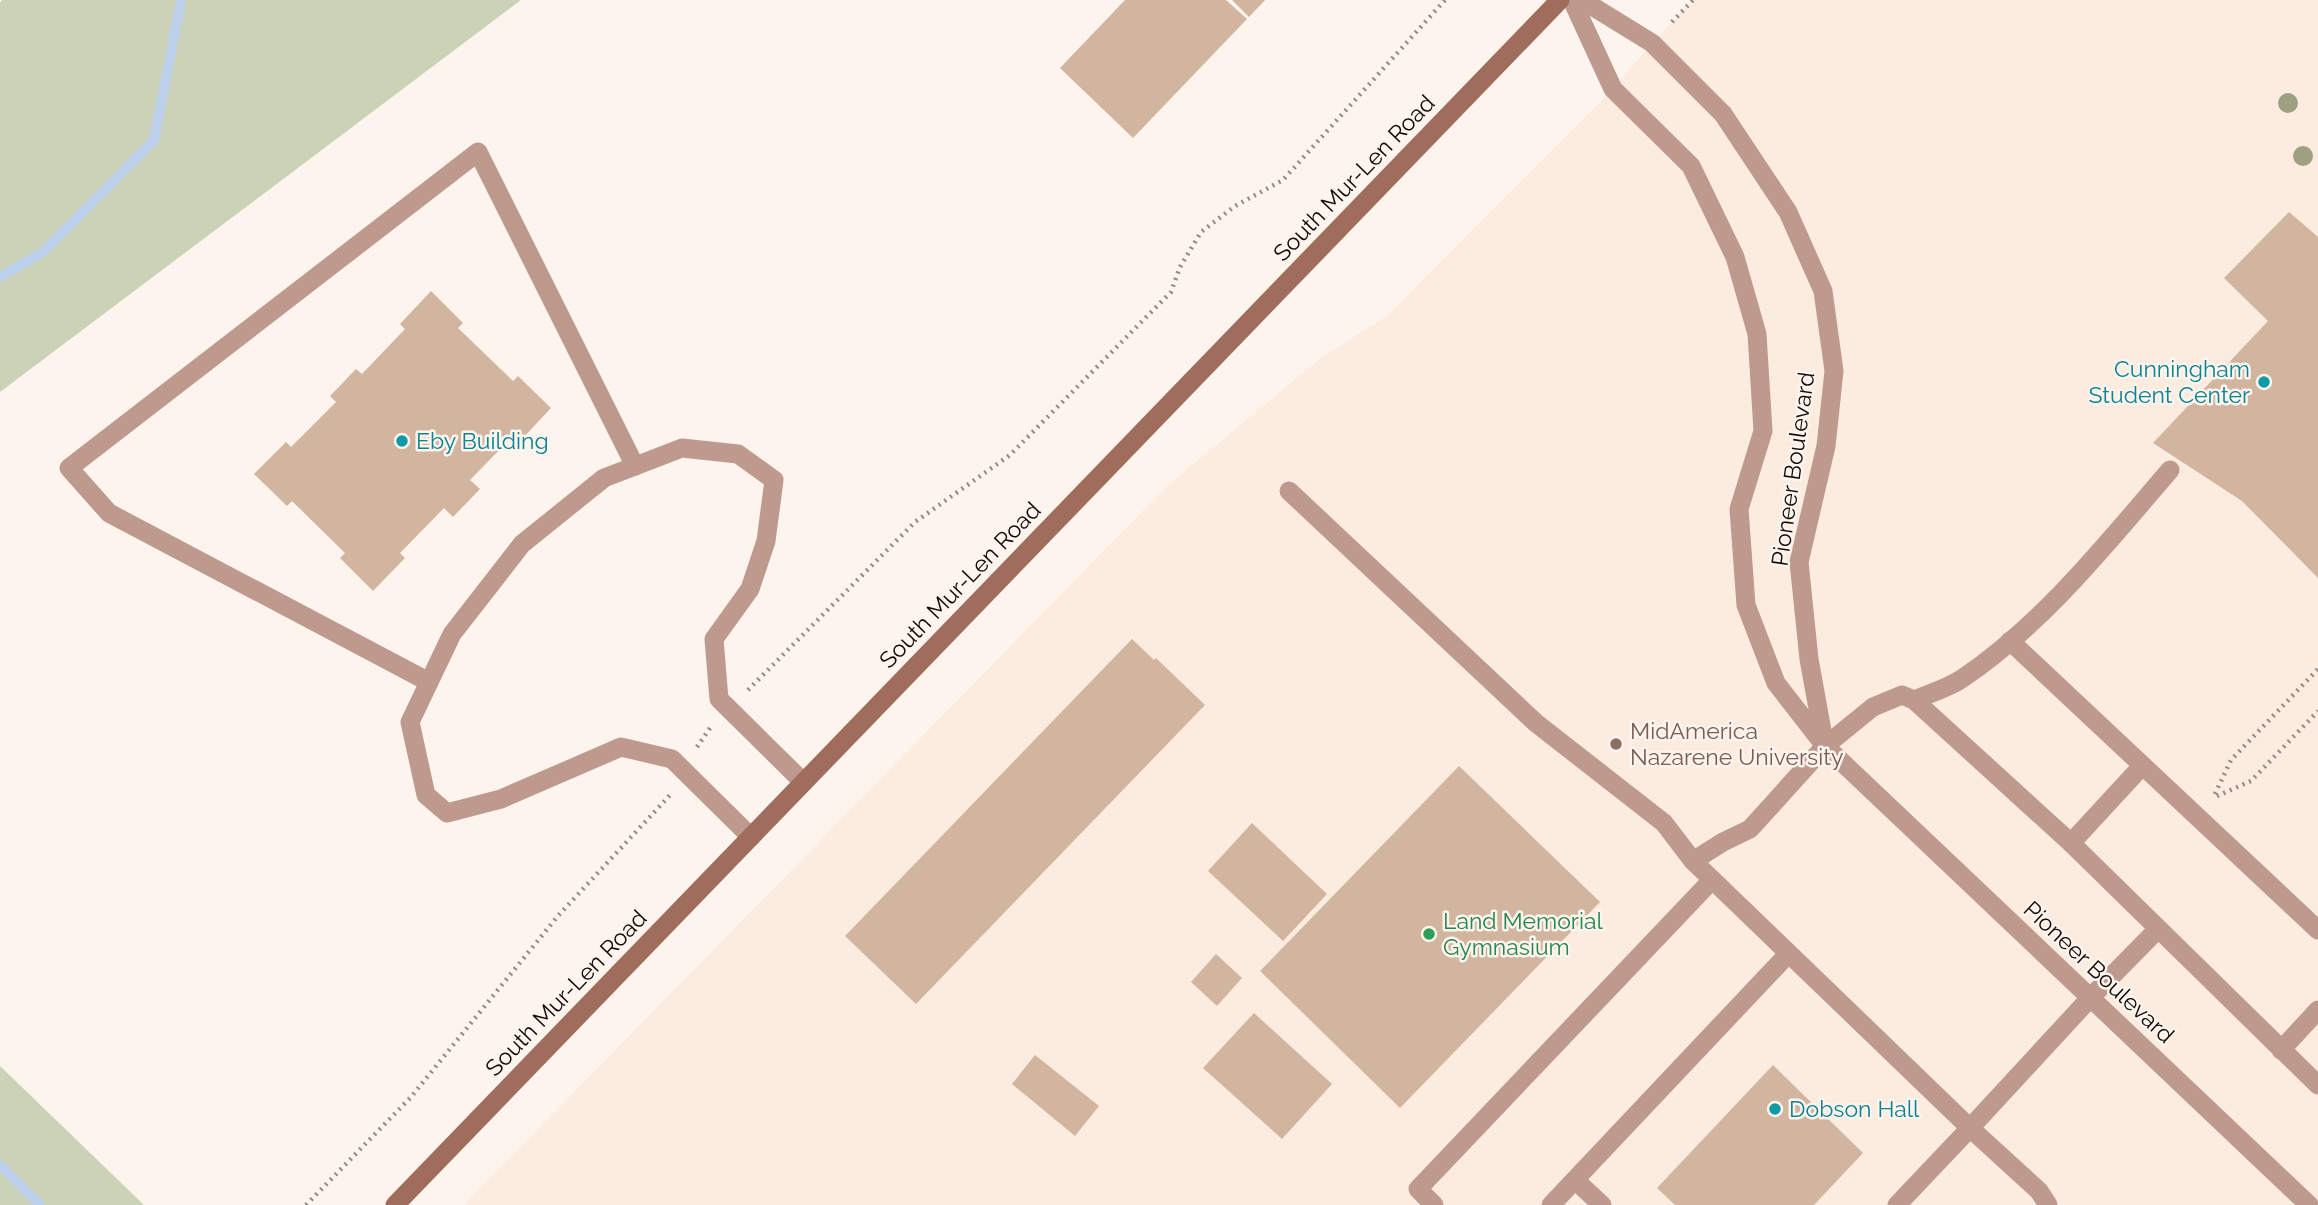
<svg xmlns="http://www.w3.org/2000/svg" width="2318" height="1205" viewBox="0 0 2318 1205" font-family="Raleway,sans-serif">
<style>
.built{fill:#fcebdf}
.green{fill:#cbd2b8}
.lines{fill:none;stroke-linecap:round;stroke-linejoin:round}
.stream{stroke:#bdd1ed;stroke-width:10}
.building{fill:#d2b59f}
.path{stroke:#928a85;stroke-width:4.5;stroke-dasharray:2 5;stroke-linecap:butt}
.service{stroke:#be998e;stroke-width:19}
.minor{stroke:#be998e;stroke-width:19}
.secondary{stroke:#a06d5d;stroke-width:19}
.tree{fill:#9fa082}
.culture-dot{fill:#0f9aa8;stroke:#fdf4ee;stroke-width:2.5}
.education-dot{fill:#8d6e63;stroke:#fdf4ee;stroke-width:2.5}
.leisure-dot{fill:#2e9e5b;stroke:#fdf4ee;stroke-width:2.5}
.labels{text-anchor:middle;stroke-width:5;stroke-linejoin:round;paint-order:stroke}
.street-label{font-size:23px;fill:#120b06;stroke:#fdf4ee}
.culture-label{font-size:23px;fill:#0d838f;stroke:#fdf4ee;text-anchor:start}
.education-label{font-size:23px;fill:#785e54;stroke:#fdf4ee;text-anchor:start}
.leisure-label{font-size:23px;fill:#27864d;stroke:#fdf4ee;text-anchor:start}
</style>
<rect width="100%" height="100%" fill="#fdf4ee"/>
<path class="built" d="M1693,0H2318V1205H464L1168,485L1321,358L1387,316L1613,89L1652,43Z"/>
<g class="green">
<path d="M2,0H521L0,392V3Z"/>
<path d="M0,1066L144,1205H0Z"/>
</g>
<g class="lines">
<g class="stream">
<path d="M0,277L43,252L154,140L181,0"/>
<path d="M0,1165L40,1205"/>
</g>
</g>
<g class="building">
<path d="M1125,0H1226L1247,19L1133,138L1060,68Z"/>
<path d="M1232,0H1265L1249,17Z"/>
<path d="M2289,212L2318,237V578L2242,501L2153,443L2268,321L2224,278Z"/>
<path d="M431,291L463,323L458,328L513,381L518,376L551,408L520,441L514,435L470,480L480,489L453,517L444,508L400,553L405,558L373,591L340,558L345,553L292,501L287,506L254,474L286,442L291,447L336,402L330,396L356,369L362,374L405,329L400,324Z"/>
<path d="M1132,639L1154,660L1156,658L1205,705L916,1004L845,936Z"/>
<path d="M1459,766L1600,902L1400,1108L1260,971Z"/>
<path d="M1252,823L1327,894L1283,941L1208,871Z"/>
<path d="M1216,954L1242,978L1217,1006L1191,982Z"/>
<path d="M1254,1013L1332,1084L1282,1139L1203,1068Z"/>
<path d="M1035,1055L1099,1106L1075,1136L1012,1084Z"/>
<path d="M1773,1065L1863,1153L1814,1205H1675L1657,1188Z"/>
</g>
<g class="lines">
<g class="path">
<path d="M1672,22L1693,0"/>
<path d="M748,690L915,522L1010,455L1171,292L1180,267L1201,232L1235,206L1283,180L1445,0"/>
<path d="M697,747L710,728"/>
<path d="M2215,794L2231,760L2318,669"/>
<path d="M2217,796L2251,781L2318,711"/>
<path d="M306,1205L411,1097L557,917L671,794"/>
</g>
<g class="service">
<path d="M2010,641L2318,930"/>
<path d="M429,682L109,513L69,468L478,152L635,466"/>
<path d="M1914,700C1930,693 1949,688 1963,678C2044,623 2107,543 2170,470"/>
<path d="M1825,746L1873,707L1902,695L1914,700L2071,843L2318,1085"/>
<path d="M751,837L672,759L621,747L501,799L447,813L426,795L410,722L452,634L522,544L604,478L682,448L738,454L774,480L766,541L750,589L714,639L719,699L803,782"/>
<path d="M2071,843L2142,766"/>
<path d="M1693,861L1970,1128L2091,997L2158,929"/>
<path d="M2281,1050L2318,1010"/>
<path d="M1575,1180L1602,1205"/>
<path d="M1434,1205L1418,1189L1711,881"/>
<path d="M1551,1205L1788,954"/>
<path d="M1897,1205L1970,1128L2039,1191L2048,1205"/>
</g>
<g class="minor">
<path d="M1572,0L1613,89L1691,166L1735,257L1757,334L1763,431L1739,509L1746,605L1776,683L1825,746L2309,1205"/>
<path d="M1582,0L1652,43L1723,114L1788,212L1823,291L1834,371L1826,446L1799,562L1809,659L1824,742"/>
<path d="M1289,491L1536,723L1664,823L1693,861L1723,842L1750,829L1825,746"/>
</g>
<path class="secondary" d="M395,1205L1560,0"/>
</g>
<g class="tree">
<circle cx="2288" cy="103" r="10"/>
<circle cx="2303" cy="156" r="10"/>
</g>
<g class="culture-dot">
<circle cx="2264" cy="382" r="7"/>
<circle cx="402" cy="441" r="7"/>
<circle cx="1775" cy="1109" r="7"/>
</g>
<circle class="education-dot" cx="1616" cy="744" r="7"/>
<circle class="leisure-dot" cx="1429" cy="934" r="7"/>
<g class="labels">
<g class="street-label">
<text transform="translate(1354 178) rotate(-46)" y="8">South Mur-Len Road</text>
<text transform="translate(1793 469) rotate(-82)" y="8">Pioneer Boulevard</text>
<text transform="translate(960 585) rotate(-46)" y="8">South Mur-Len Road</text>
<text transform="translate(2099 972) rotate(43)" y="8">Pioneer Boulevard</text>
<text transform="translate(566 993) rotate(-46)" y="8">South Mur-Len Road</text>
</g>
<g class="culture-label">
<text x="2250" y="377" text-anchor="end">Cunningham<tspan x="2250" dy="26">Student Center</tspan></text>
<text x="416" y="449">Eby Building</text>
<text x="1789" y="1117">Dobson Hall</text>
</g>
<g class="education-label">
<text x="1630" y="739">MidAmerica<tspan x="1630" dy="26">Nazarene University</tspan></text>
</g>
<g class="leisure-label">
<text x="1443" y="929">Land Memorial<tspan x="1443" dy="26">Gymnasium</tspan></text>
</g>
</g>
</svg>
